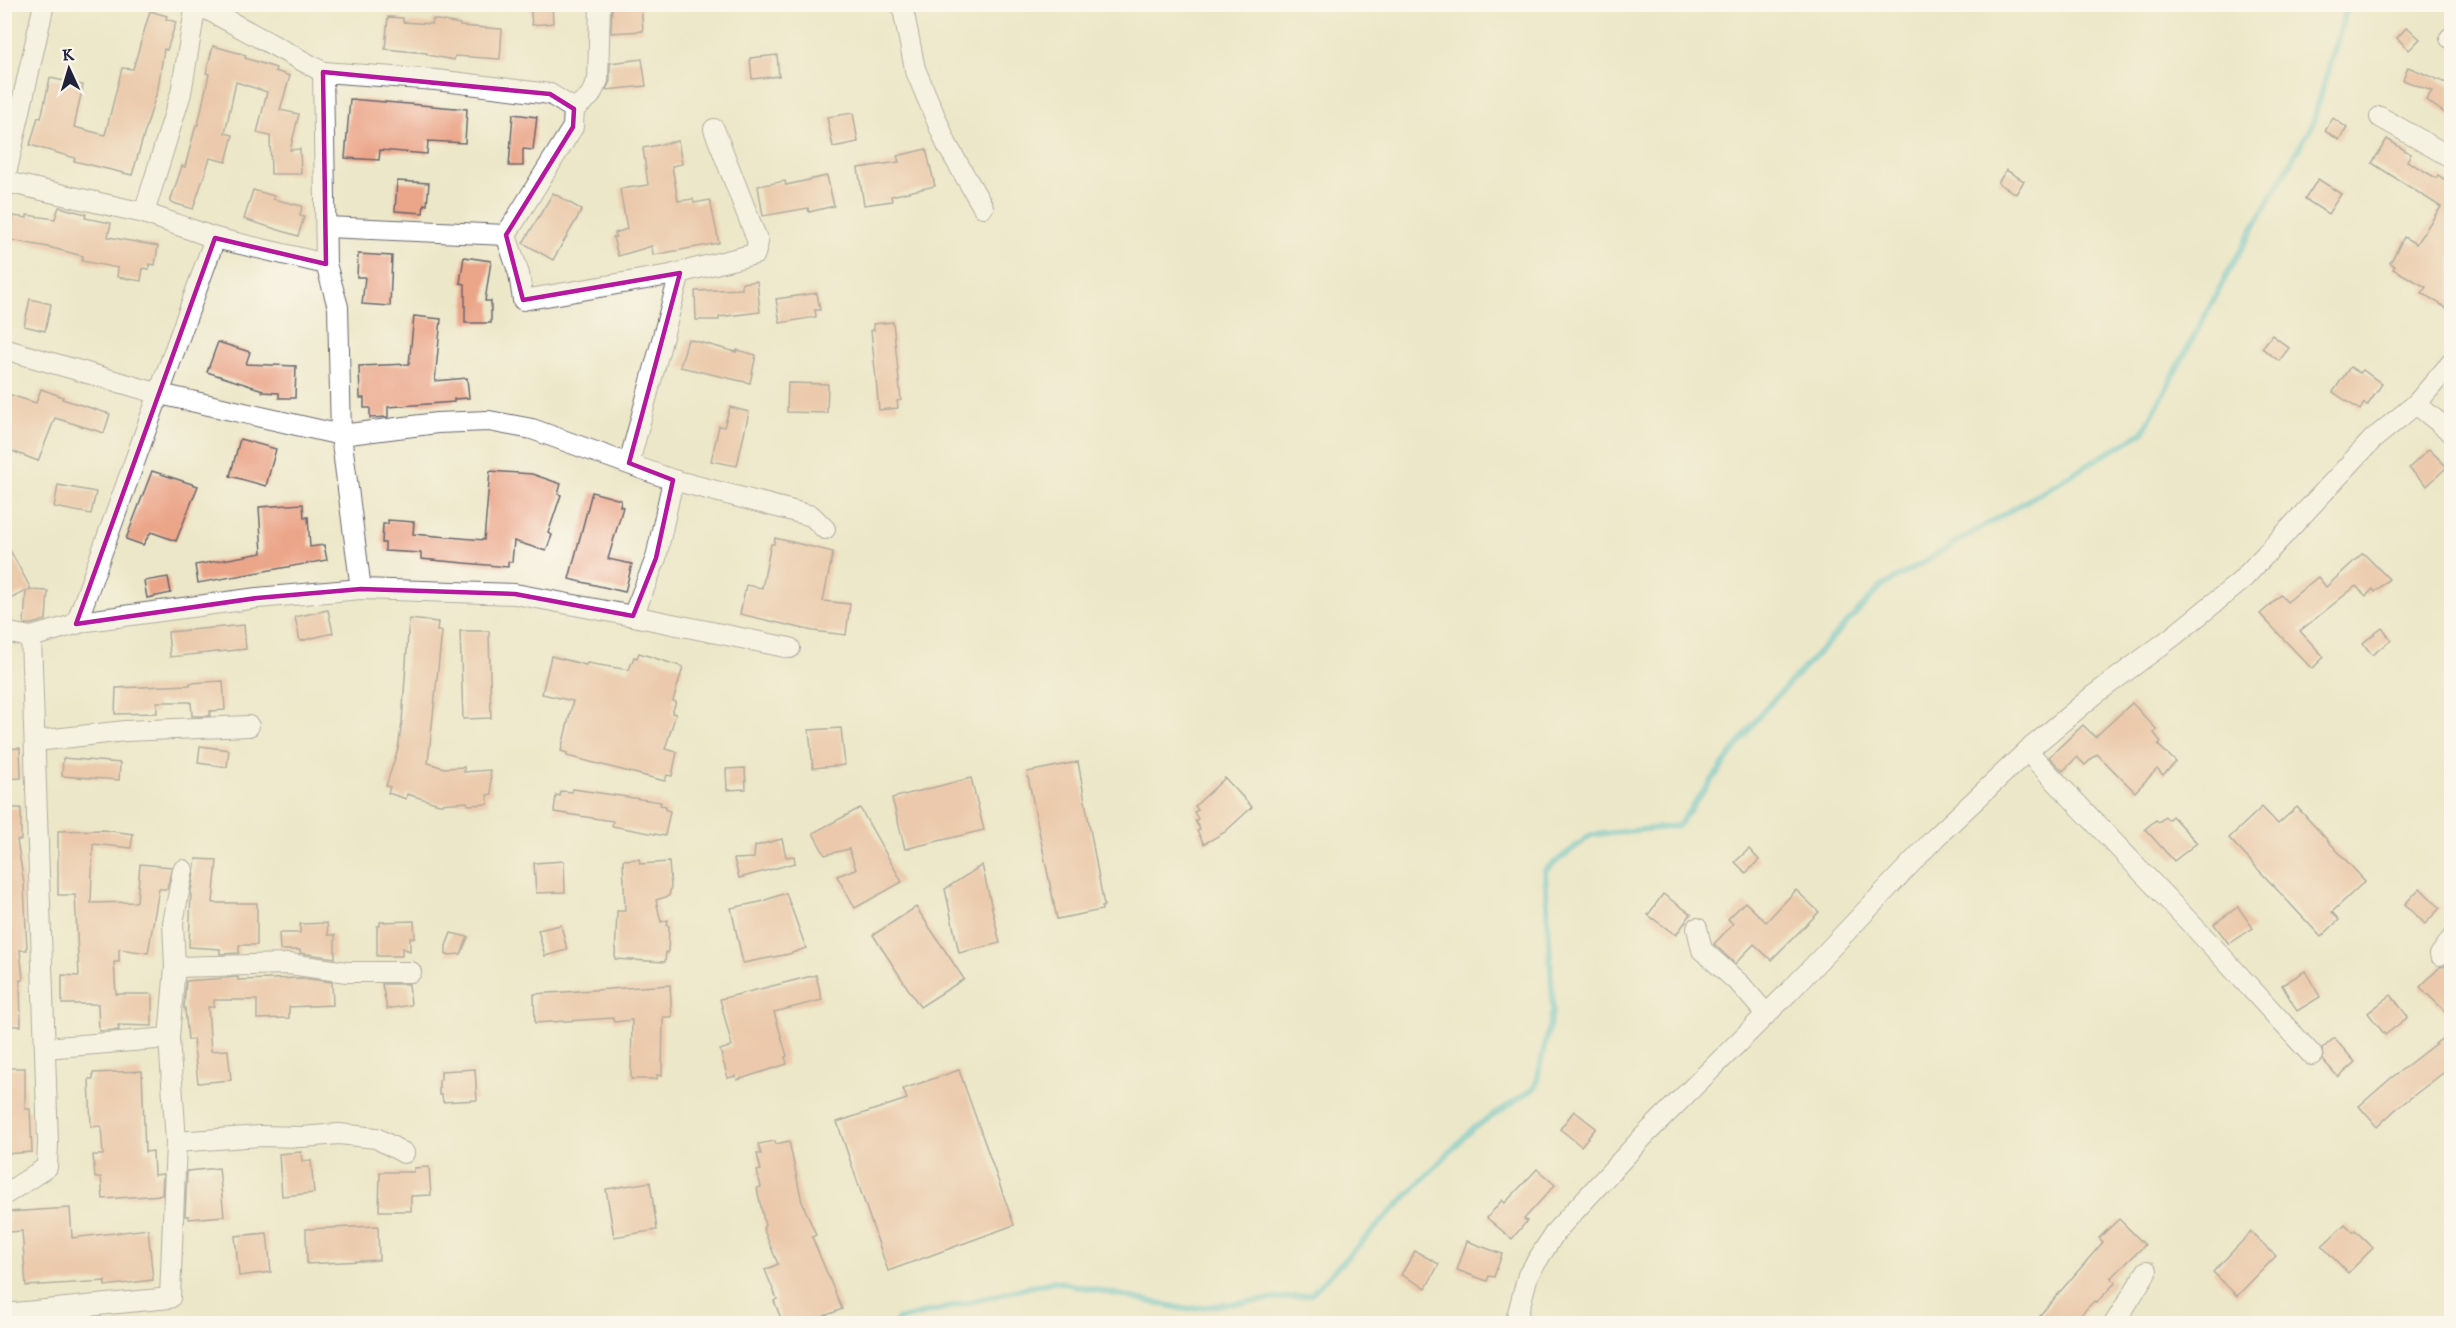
<svg xmlns="http://www.w3.org/2000/svg" width="2456" height="1328" viewBox="0 0 2456 1328" font-family="'IM FELL English',serif">
<style>
.lines{fill:none;stroke-linecap:round;stroke-linejoin:round}
.stream{stroke:#51bec9;stroke-width:6}
.building{fill:#eba589}
.minor-casing{stroke:#69676d;stroke-width:22}
.minor{stroke:#fff;stroke-width:20}
.marked{fill:none;stroke:#b5179e;stroke-width:4.5;stroke-linejoin:round}
</style>
<rect width="100%" height="100%" fill="#fbf7ec"/>
<filter id="ink" filterUnits="userSpaceOnUse"><feTurbulence type="fractalNoise" baseFrequency=".0167" numOctaves="2"/><feDisplacementMap in="SourceGraphic" scale="12" xChannelSelector="R" yChannelSelector="G"/><feConvolveMatrix kernelMatrix="1 2 1 2 8 2 1 2 1" color-interpolation-filters="sRGB"/></filter>
<filter id="wash" filterUnits="userSpaceOnUse"><feTurbulence type="fractalNoise" baseFrequency=".008" numOctaves="4" result="noise"/><feDisplacementMap in="SourceGraphic" scale="24" xChannelSelector="R" yChannelSelector="G"/><feGaussianBlur stdDeviation="1.35" result="paint"/><feColorMatrix in="noise" values="0 0 0 0 0 0 0 0 0 0 0 0 0 0 0 0 0 1.4 0 .05"/><feComposite in="paint" operator="in"/></filter>
<g filter="url(#wash)">
<rect width="100%" height="100%" fill="#ede7c9"/>
<g class="lines">
<path class="stream" d="M896,1324L897,1320L1054,1281L1185,1309L1310,1295L1472,1129L1535,1088L1553,1010L1545,870L1591,835L1678,826L1763,711L1881,587L2143,432L2231,267L2312,125L2348,4"/>
</g>
<g id="blocks">
<g class="building">
<path d="M530,4H552L553,23L532,25Z"/>
<path d="M612,4H641L643,31L611,33Z"/>
<path d="M150,11L167,16L166,19L176,22L167,50L164,49L158,88L132,175L74,161L75,158L30,145L38,117L41,118L50,78L83,85L74,127L105,135L122,68L133,69Z"/>
<path d="M388,17L403,18V22L432,24L433,19L460,24V26L502,29L500,59L455,56L454,60L427,55V53L385,49Z"/>
<path d="M2407,27L2420,39L2409,50L2397,38Z"/>
<path d="M213,46L246,55L245,58L276,68L275,71L290,76L280,110L299,114L290,150L300,149L301,174H271L270,136L257,133L267,92L236,82L225,133L233,135L226,162L210,158L193,209L170,202L182,166L185,167L196,125H198L209,74L206,73Z"/>
<path d="M777,55L779,76L752,79L750,58Z"/>
<path d="M642,59L646,86L606,90L610,81V63Z"/>
<path d="M2408,67L2451,85V117L2426,100L2432,91L2403,80Z"/>
<path d="M350,99L467,109L465,143L428,141L427,154L380,150L379,160L345,158Z"/>
<path d="M853,113L858,142L833,147L827,117Z"/>
<path d="M513,114L537,117L533,150L523,149V166H509Z"/>
<path d="M2333,118L2347,128L2339,140L2325,131Z"/>
<path d="M2387,139L2411,154L2407,161L2436,178L2438,175L2451,184V311L2422,293L2426,287L2393,269L2395,266L2390,263L2404,237L2416,244L2441,207L2372,163Z"/>
<path d="M678,141L682,164L672,166L678,201L693,199L694,203L710,200L719,243L653,255L652,246L618,256L613,237H616L615,233L627,229L620,189L648,185L643,148Z"/>
<path d="M926,149L935,186L891,196L892,201L864,205L858,168L899,162L897,156Z"/>
<path d="M2006,170L2024,181L2016,194L1998,183Z"/>
<path d="M827,176L834,206L809,212L808,208L763,216L758,186L785,181L786,185Z"/>
<path d="M2318,179L2341,194L2328,214L2305,199Z"/>
<path d="M397,181L429,183L427,205L424,204L423,213L395,211Z"/>
<path d="M253,190L274,196L273,199L302,206L300,216L304,217L298,236L244,219Z"/>
<path d="M553,193L582,210L553,260L523,243Z"/>
<path d="M59,207L86,214L85,218L111,223L108,237L158,246L155,265L149,264V269L143,268L141,281L117,277L118,268L82,261L83,256L48,247L5,239L9,221L12,222L13,216L27,218V215L55,219Z"/>
<path d="M358,254L392,256L390,306L362,304L365,277H357Z"/>
<path d="M464,257L491,261L485,301H491V323H465V284L460,283Z"/>
<path d="M757,281L760,312L719,317V320H696L695,291L742,289V283Z"/>
<path d="M817,293L820,310H815L816,317L780,323L776,299Z"/>
<path d="M30,299L51,304L45,331L24,326Z"/>
<path d="M414,316L441,319L435,381L467,378L469,398L454,399V402L388,407V417L370,418V408H364V398H360L359,366L409,364Z"/>
<path d="M893,322L901,400L897,401L898,408L879,410L871,330H874L873,324Z"/>
<path d="M2272,335L2289,348L2279,361L2262,348Z"/>
<path d="M688,339L736,352L737,350L756,355L750,383L680,367Z"/>
<path d="M218,342L250,352L246,364L296,366L295,398H279V393L262,392L263,390L207,372Z"/>
<path d="M2350,367L2360,373L2363,370L2382,384L2367,406L2364,403L2360,410L2333,392Z"/>
<path d="M788,383L828,384L827,413L787,412Z"/>
<path d="M41,389L63,397L62,399L110,414L104,433L55,418L38,461L4,448V393L36,403Z"/>
<path d="M730,407L749,412L737,466L711,461L719,426L724,427Z"/>
<path d="M240,439L276,449L266,486L230,476Z"/>
<path d="M2429,449L2447,467L2427,486L2409,468Z"/>
<path d="M152,471L198,486L176,541L151,532L143,545L126,539Z"/>
<path d="M490,471L532,474L561,484L558,494L561,495L548,533L552,535L546,551L514,541L512,562H508V567L421,559V553L385,551V543H382L383,524H388V520L414,522L413,534L484,540Z"/>
<path d="M58,485L96,492L91,514L54,507Z"/>
<path d="M592,492L621,500L620,506L623,507L608,559L632,564L625,592L569,579Z"/>
<path d="M303,504L304,518L308,517L310,547L324,545L327,560L198,583L195,565L262,553L259,507Z"/>
<path d="M775,538L833,552L823,601L850,604L846,635L813,631L740,614L746,585L762,588L771,544H774Z"/>
<path d="M4,539L31,589L29,590L48,591L46,620L32,624H24L26,591L4,602Z"/>
<path d="M2363,553L2389,579L2375,592L2373,589L2366,596L2356,586L2300,631L2324,657L2312,669L2260,614L2281,595L2287,602L2318,577L2326,587Z"/>
<path d="M168,577L171,593L147,598L144,581Z"/>
<path d="M328,610L333,633L300,641L295,617Z"/>
<path d="M409,619L438,622L437,631H442L428,763L444,768L464,767V772L490,770L492,794L487,795L488,804L468,805L467,802L439,804L407,794L406,799L388,793L390,787L386,786L398,749L402,722Z"/>
<path d="M244,625L246,649L170,657L168,632Z"/>
<path d="M2382,628L2391,640L2372,655L2363,643Z"/>
<path d="M460,631H489L491,718L463,719Z"/>
<path d="M639,653L683,667L673,701L676,702L672,713L676,714L665,749L677,752L672,776L667,775L665,781L567,756V753L561,751L573,701L542,694L551,656L586,665L587,663L629,670L634,657L637,658Z"/>
<path d="M223,681L225,710L210,711V716H192L191,702H157V713L115,714L116,688L190,685V683Z"/>
<path d="M2132,703L2157,730L2154,733L2161,742L2158,745L2176,762L2163,775L2157,769L2135,792L2097,754L2085,765L2077,757L2063,771L2049,757L2083,725L2095,737Z"/>
<path d="M841,728L845,765L813,768L809,730Z"/>
<path d="M200,746L229,750L227,767L198,763Z"/>
<path d="M20,748L21,778L4,779V749Z"/>
<path d="M63,758L120,763L119,780L62,776Z"/>
<path d="M1078,762L1104,906L1102,907V910L1057,919L1027,772Z"/>
<path d="M745,768L746,789L727,790L726,769Z"/>
<path d="M971,778L984,830L905,849L892,798Z"/>
<path d="M1225,778L1252,807L1225,832L1204,844L1197,831L1200,829L1195,821L1198,819L1194,812L1198,810L1195,806Z"/>
<path d="M573,789L661,802L660,805L666,806V810L670,811L665,836L612,826L613,821L554,812L556,795L560,796L561,791L572,792Z"/>
<path d="M2262,807L2278,824L2297,807L2365,881L2332,912L2339,920L2321,937L2229,838Z"/>
<path d="M4,808H21V840H17L24,884L27,950H20L23,980H20L21,1026H4Z"/>
<path d="M860,808L902,882L855,908L837,876L856,869L849,849L825,855L813,833Z"/>
<path d="M2172,816L2197,843L2174,861L2145,829L2156,820L2159,822L2165,817L2168,820Z"/>
<path d="M103,830L133,834L131,848L93,844L91,903L135,902L137,901L140,864L172,867L167,889H159L148,953L119,949V962H114L116,994H152V1026L118,1025L119,1030L99,1031L98,1004H62V975L79,976L75,895H58V831Z"/>
<path d="M782,839L786,857L794,856L795,863L739,878L734,859L754,858L755,846Z"/>
<path d="M1749,849L1759,860L1746,873L1735,862Z"/>
<path d="M196,859L217,860L213,903H257V945H239V953L220,954V949L189,947L191,891Z"/>
<path d="M639,859L640,864L669,862L671,887L669,896L656,900L661,922L668,920L667,926H669L668,953L666,952L665,962L615,959L617,911H625L623,860Z"/>
<path d="M564,861L565,892L536,893L534,863Z"/>
<path d="M982,865L1000,943L959,953L945,889Z"/>
<path d="M2420,888L2440,908L2425,924L2405,904Z"/>
<path d="M1796,890L1819,912L1771,960L1754,944L1735,964L1714,944L1733,924L1728,919L1745,902L1766,922Z"/>
<path d="M786,893L806,948L789,954L743,963L731,908L760,902Z"/>
<path d="M1663,894L1691,914L1676,935L1648,915Z"/>
<path d="M916,907L964,979L920,1007L873,935Z"/>
<path d="M2238,907L2253,928L2229,944L2214,924Z"/>
<path d="M414,921L415,938H410V951L402,948V956H377V926H380V922Z"/>
<path d="M327,923L328,935H335V958L300,953V950H280L279,933H300V924Z"/>
<path d="M561,925L567,950L545,956L538,930Z"/>
<path d="M451,933L468,937L461,954L446,955V946Z"/>
<path d="M2451,960V1017L2420,987L2440,967L2446,966Z"/>
<path d="M2305,971L2320,997L2297,1011L2282,985Z"/>
<path d="M816,975L822,1000L774,1012L787,1056L785,1057L787,1064L737,1080L736,1076L728,1078L720,1050L732,1046L720,999Z"/>
<path d="M238,977V980L301,978L332,982L333,1005L289,1007V1018L257,1019V1000H214V1007H208L211,1051L228,1050L231,1080L198,1083L193,1039L188,1040L185,1008H184L186,981Z"/>
<path d="M382,984H409L411,1005L387,1009Z"/>
<path d="M670,985L672,1017H663L662,1076L657,1075V1079H631L632,1020L614,1022L613,1018L535,1023L534,994Z"/>
<path d="M2391,995L2408,1017L2385,1035L2368,1013Z"/>
<path d="M2444,1037L2451,1046V1067L2396,1109L2377,1127L2359,1106L2390,1079Z"/>
<path d="M2334,1038L2355,1062L2338,1077L2323,1060L2322,1049Z"/>
<path d="M4,1068H25V1109H30L32,1152L4,1154Z"/>
<path d="M475,1069L477,1100L443,1102L442,1095H439V1080L441,1079V1071Z"/>
<path d="M959,1070L1014,1225L888,1271L837,1122L907,1099L903,1089Z"/>
<path d="M142,1071L145,1152L153,1151L154,1175L163,1174L162,1195L103,1199L101,1177L95,1178L93,1155H103L101,1126L91,1127L89,1079H93V1073Z"/>
<path d="M1574,1111L1596,1128L1581,1146L1560,1129Z"/>
<path d="M775,1141L776,1144L789,1141L802,1202L816,1235L812,1237L842,1309L807,1323H783L774,1301L777,1299L765,1270L778,1264L763,1228L765,1226L757,1188L761,1187L757,1171L761,1170L757,1154H761L758,1144Z"/>
<path d="M301,1152L302,1161L311,1160L314,1193L282,1196L279,1154Z"/>
<path d="M429,1167L431,1195L411,1196V1211H379L380,1172H414V1168Z"/>
<path d="M219,1168L224,1216L189,1219V1216H185L187,1171Z"/>
<path d="M1537,1169L1555,1185L1524,1219L1527,1221L1512,1239L1487,1218L1502,1200L1505,1203Z"/>
<path d="M650,1182L657,1230L614,1237L606,1189Z"/>
<path d="M70,1208L72,1238L148,1229L153,1280L105,1286V1281L26,1286L22,1231L9,1232L8,1212Z"/>
<path d="M2119,1219L2145,1245L2111,1278L2116,1282L2096,1303L2094,1301L2073,1323H2050L2040,1315L2103,1242L2099,1238Z"/>
<path d="M2345,1224L2353,1232L2355,1230L2373,1248L2348,1273L2322,1246Z"/>
<path d="M378,1226L379,1260L307,1264L306,1229Z"/>
<path d="M2251,1232L2276,1256L2237,1296L2213,1272Z"/>
<path d="M267,1233L271,1272L239,1276L235,1236Z"/>
<path d="M1467,1241L1502,1254L1494,1277L1489,1276L1487,1281L1457,1270Z"/>
<path d="M1415,1251L1439,1264L1426,1288L1401,1275Z"/>
</g>
</g>
</g>
<g filter="url(#ink)">
<use href="#blocks" fill-opacity="0" stroke="#69676d" stroke-width="1.5"/>
<g class="lines">
<defs>
<g id="minor">
<path d="M196,4L181,93L144,213L215,238"/>
<path d="M197,4L323,72"/>
<path d="M902,4L915,69L947,145L983,207"/>
<path d="M2450,38L2452,39"/>
<path d="M574,109L590,96L598,80L600,4"/>
<path d="M2380,117L2452,158"/>
<path d="M4,183L44,4"/>
<path d="M4,183L15,184L144,213"/>
<path d="M327,227L506,235"/>
<path d="M326,264L323,72L436,80L550,94L574,109L573,127L506,235L519,274L523,300L670,275L755,254L758,242L714,129"/>
<path d="M4,349L160,394L341,435L437,423L489,421L532,429L673,480"/>
<path d="M2416,404L2452,433"/>
<path d="M629,463L680,273"/>
<path d="M633,616L656,558L673,480L812,516L825,529"/>
<path d="M76,624L215,238L326,264L338,307L341,435L361,589"/>
<path d="M4,632L31,637L87,621L257,598L361,589L515,594L633,616L790,648"/>
<path d="M36,741L125,731L249,726"/>
<path d="M2027,751L2214,948L2312,1055"/>
<path d="M1697,928L1702,950L1741,985L1766,1014"/>
<path d="M2440,955L2452,938"/>
<path d="M175,967L289,964L347,972H411"/>
<path d="M45,1048L169,1038"/>
<path d="M176,1142L260,1136L302,1137L339,1134L376,1138L404,1153"/>
<path d="M4,1195L47,1167L48,1142L31,637"/>
<path d="M4,1314L170,1298L176,1142L169,1038L175,967L173,923L183,870"/>
<path d="M1515,1324L1528,1275L1556,1231L1643,1137L1788,993L1936,837L2027,751L2094,695L2171,638L2240,582L2372,440L2416,404L2452,362"/>
<path d="M2114,1324L2147,1271"/>
</g>
</defs>
<use href="#minor" class="minor-casing"/>
<use href="#minor" class="minor"/>
</g>
</g>
<path d="M0 0H2456V1328H0ZM323,72L550,94L574,109L573,127L506,235L523,300L680,273L629,463L673,480L656,558L633,616L515,594L361,589L257,598L76,624L215,238L326,264Z" fill="#ede7c9" fill-opacity=".55" fill-rule="evenodd"/>
<path class="marked" d="M323,72L550,94L574,109L573,127L506,235L523,300L680,273L629,463L673,480L656,558L633,616L515,594L361,589L257,598L76,624L215,238L326,264Z"/>
<rect width="2456" height="1328" fill="none" stroke="#fbf7ec" stroke-width="24"/>
<g transform="translate(69 69) rotate(356)" stroke="#fbf7ec" stroke-width="4.5" paint-order="stroke">
<path d="M0-4.5L10 22L0 15L-10 22Z" fill="#22223b"/>
<text y="-9" font-size="16" font-weight="bold" text-anchor="middle" fill="#22223b">K</text>
</g>
</svg>
